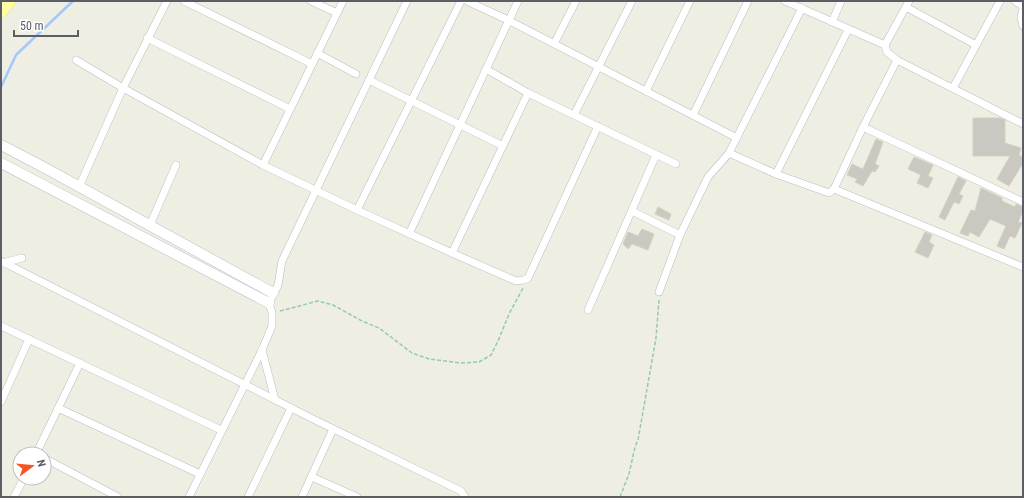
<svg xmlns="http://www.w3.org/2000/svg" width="1024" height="498" viewBox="0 0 1024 498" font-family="'Roboto Condensed',sans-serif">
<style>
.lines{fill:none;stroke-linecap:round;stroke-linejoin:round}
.stream{stroke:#a3c7ff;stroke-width:2.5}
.building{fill:#cac8c0;stroke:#d4d1c1}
.street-casing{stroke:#bbbcc3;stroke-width:8}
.secondary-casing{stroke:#bdbfc7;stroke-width:11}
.primary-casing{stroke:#fce84f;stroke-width:12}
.path{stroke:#95caad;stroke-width:1.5;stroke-dasharray:4 2;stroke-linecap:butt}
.street{stroke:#fff;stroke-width:7}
.secondary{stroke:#fff;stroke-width:10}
.primary{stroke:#ffffa8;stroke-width:11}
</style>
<rect width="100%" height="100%" fill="#efeee3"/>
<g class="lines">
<path class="stream" d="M1,87L16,55L73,1"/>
</g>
<g class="building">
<path d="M973,118H1000L1005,120V143L1021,148L1019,155L1023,158V163L1009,186L997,179L1010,156H973Z"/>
<path d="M876,139L883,142L875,164L879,166L875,172L872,171L863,186L855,182L857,179L847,175L852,164L863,169Z"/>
<path d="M914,157L933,165L928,176L933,178L928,188L917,183L921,175L908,169Z"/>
<path d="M958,177L966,181L959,194L963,196L959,204L954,202L945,220L939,217Z"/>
<path d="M981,188L1002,198V201L1015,207L1016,204L1023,207V211L1018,222L1022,223L1015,238L1010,236L1004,249L997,246L1006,226L990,219L979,237L970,232L968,236L960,233L971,210L975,211Z"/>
<path d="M658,207L671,214L669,220L655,214Z"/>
<path d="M642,229L654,234L648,250L632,244L628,249L623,244L628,232L638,236Z"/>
<path d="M925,232L932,235L929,242L934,245L928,258L915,252Z"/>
</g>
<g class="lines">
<defs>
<g id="street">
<path d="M184,1L312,64"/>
<path d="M311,1L337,13"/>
<path d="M467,1L508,20L737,138"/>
<path d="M785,1L885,45L887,52L897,60L1023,124"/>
<path d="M1015,1L1023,6"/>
<path d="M906,7L976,45"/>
<path d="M1023,8L1021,18L1023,26"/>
<path d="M832,22L841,1"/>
<path d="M848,30L776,174L829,193L834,189L863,127L897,60"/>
<path d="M147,38L290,109"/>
<path d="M554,44L576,1"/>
<path d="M885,45L909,1"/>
<path d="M317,53L356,74"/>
<path d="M76,60L123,88L263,165L357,210L452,253"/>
<path d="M486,69L528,93L676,164"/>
<path d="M369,80L503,146"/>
<path d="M953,88L1000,1"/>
<path d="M646,91L690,1"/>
<path d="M528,93L452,253L516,281L524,280L528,278L598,126"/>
<path d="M574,115L632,1"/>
<path d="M693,115L748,1"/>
<path d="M863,127L1023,202"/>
<path d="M263,165L343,1"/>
<path d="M776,174L729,153L802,8"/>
<path d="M79,187L123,88L167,1"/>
<path d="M834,189L1023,267"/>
<path d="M357,210L461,1"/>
<path d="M632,211L680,235"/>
<path d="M150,225L176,165"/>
<path d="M409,234L518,1"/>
<path d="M1,261L315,420L461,491L465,497"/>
<path d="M3,263L22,258"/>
<path d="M659,292L680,235L708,177L729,153"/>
<path d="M588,310L656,155"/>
<path d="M1,326L221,430"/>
<path d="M262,350L275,400"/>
<path d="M1,402L29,339"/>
<path d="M58,408L200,474"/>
<path d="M36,454L80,363"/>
<path d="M44,458L118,497"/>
<path d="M312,477L357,497"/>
<path d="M14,497L24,478"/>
<path d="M189,497L262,350L272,326V313L269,303L278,285L282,261L407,1"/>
<path d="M248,497L291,408"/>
<path d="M302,497L333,429"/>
</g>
<g id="secondary">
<path d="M1,145L47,169L273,293"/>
<path d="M1,163L269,303"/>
</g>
<path id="primary" d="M1,12L10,1"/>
</defs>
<use href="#street" class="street-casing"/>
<use href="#secondary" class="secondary-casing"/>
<use href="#primary" class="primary-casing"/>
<g class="path">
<path d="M280,311L318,301L333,305L362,321L379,328L412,353L429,359L460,363L479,362L491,355L498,341L509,314L523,288"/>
<path d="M620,497L629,474L635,447L638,440L656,338L659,300"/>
</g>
<use href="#street" class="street"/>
<use href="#secondary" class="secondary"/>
<use href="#primary" class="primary"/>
</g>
<rect width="1024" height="498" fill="none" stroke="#5b5e65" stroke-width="4"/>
<g transform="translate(32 466) rotate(74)"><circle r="19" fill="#ffffff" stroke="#bdbfc1"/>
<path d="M0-3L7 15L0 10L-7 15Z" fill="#f65522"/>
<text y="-6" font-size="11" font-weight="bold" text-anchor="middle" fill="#5b5e65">N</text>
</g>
<path d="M14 30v6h64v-6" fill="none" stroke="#5b5e65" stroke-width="2"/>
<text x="20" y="30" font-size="12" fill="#5b5e65" stroke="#ffffff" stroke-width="3" paint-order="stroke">50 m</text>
</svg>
